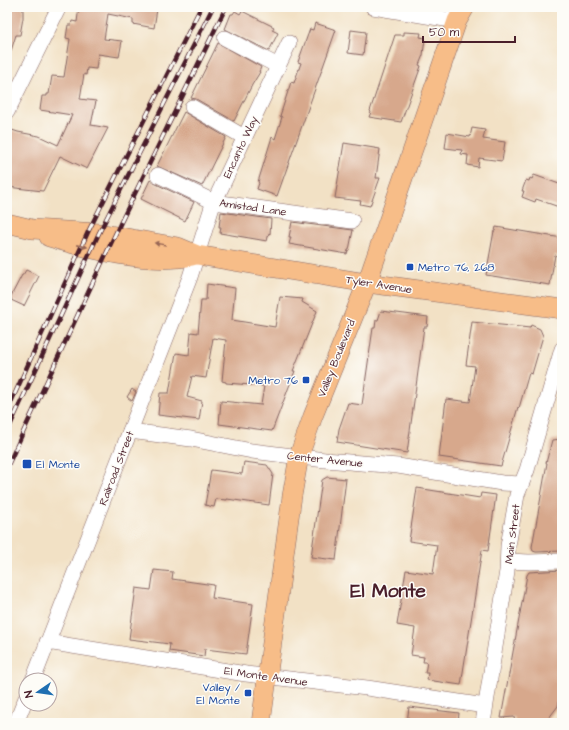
<svg xmlns="http://www.w3.org/2000/svg" width="569" height="730" viewBox="0 0 569 730" font-family="'Architects Daughter',sans-serif">
<style>
.building{fill:#d7a88c}
.lines{fill:none;stroke-linecap:round;stroke-linejoin:round}
.minor-casing{stroke:#856361;stroke-width:16}
.major-casing{stroke:#856361;stroke-width:20}
.minor{stroke:#fff;stroke-width:15}
.major{stroke:#f7bd88;stroke-width:19}
.rail-casing{stroke:#4a1f2b;stroke-width:4.5}
.rail{stroke:#fdfcf7;stroke-width:3;stroke-dasharray:9;stroke-linecap:butt}
.oneway{fill:#986655}
.transit-dot{fill:#1a4fb4;stroke:#fdfcf7;stroke-width:1.5}
.labels{text-anchor:middle;stroke-width:3;stroke-linejoin:round;paint-order:stroke}
.street-label{font-size:11px;fill:#4a1f2b;stroke:#fdfcf7}
.transit-label{font-size:11px;fill:#164399;stroke:#fdfcf7;text-anchor:start}
.town-label{font-size:19px;font-weight:bold;fill:#4a1f2b;stroke:#fdfcf7}
</style>
<rect width="100%" height="100%" fill="#fdfcf7"/>
<filter id="ink" filterUnits="userSpaceOnUse"><feTurbulence type="fractalNoise" baseFrequency=".025" numOctaves="2"/><feDisplacementMap in="SourceGraphic" scale="8" xChannelSelector="R" yChannelSelector="G"/><feConvolveMatrix kernelMatrix="1 2 1 2 8 2 1 2 1" color-interpolation-filters="sRGB"/></filter>
<filter id="wash" filterUnits="userSpaceOnUse"><feTurbulence type="fractalNoise" baseFrequency=".012" numOctaves="4" result="noise"/><feDisplacementMap in="SourceGraphic" scale="16" xChannelSelector="R" yChannelSelector="G"/><feGaussianBlur stdDeviation="0.9" result="paint"/><feColorMatrix in="noise" values="0 0 0 0 0 0 0 0 0 0 0 0 0 0 0 0 0 1.4 0 .05"/><feComposite in="paint" operator="in"/></filter>
<g filter="url(#wash)">
<rect width="100%" height="100%" fill="#f2e1c5"/>
<g id="blocks">
<g class="building">
<path d="M7,7H23V18L20,35H16L9,57H7Z"/>
<path d="M79,7H142L157,9L154,28L133,24V19L108,14L104,39L122,41L119,57L98,54L96,69L87,68L86,75L84,74L80,99L96,101L91,125L108,128L87,169L60,156L43,191L7,187V140L12,130L18,132L39,136L58,145L72,115L40,110L42,96H47V94H49L52,76L64,77L70,39L66,38L68,25H71L72,21L77,22Z"/>
<path d="M235,11L240,14L242,11L274,27L272,30L278,33L269,51L225,29L231,14H233Z"/>
<path d="M315,23L336,30L277,196L257,189L259,183L258,182L272,137L275,139L282,117L280,116L291,82L294,83L301,63L298,62L310,29L313,30Z"/>
<path d="M351,30L366,32L363,55L348,53Z"/>
<path d="M404,32L421,33L420,37L425,38L423,55L419,65L421,66L401,122L369,117L371,112L370,111L395,35H404Z"/>
<path d="M218,43L261,67L259,72H260L252,85L234,121L196,99L191,98Z"/>
<path d="M184,112L226,137L202,186L157,166Z"/>
<path d="M472,128L485,130L483,139L505,142L502,161L479,158L478,167L467,165L468,155L461,154L462,150L445,148L447,133L470,137Z"/>
<path d="M344,143L380,149L376,178H380L370,206L360,204L361,201L335,198Z"/>
<path d="M534,175L562,185V208L536,199L535,202L522,197L524,191H522L526,180L529,181L530,178L532,179Z"/>
<path d="M150,180L154,183L194,202L185,221L141,199Z"/>
<path d="M221,212L271,219L270,234L269,233L267,241L220,233L221,227H219Z"/>
<path d="M292,222L353,230L349,250H348L347,254L289,244L291,237H289Z"/>
<path d="M496,227L562,238V257L555,255L550,285L486,275L494,231H495Z"/>
<path d="M26,270L39,276L24,306L11,300L12,299L10,298L22,275H23Z"/>
<path d="M207,284L235,288L232,320L275,327L280,297L303,299L302,302L317,311L293,371H295L272,431L219,424L221,401L261,405L264,386L226,383V382L222,381L226,340L213,338L206,378L192,376L187,397L202,401L199,420L158,415L160,393H169L176,353L189,355L191,332L198,333L201,300H206Z"/>
<path d="M381,311L428,317L427,327H424L407,453L337,442L339,429L348,403L362,405L373,328H375L376,320H378Z"/>
<path d="M472,322L530,328L531,325L540,329L543,336L532,374L529,373L519,408L518,407L501,466L439,457L446,399L470,402L475,366L466,365Z"/>
<path d="M132,389L136,392L132,401L127,397Z"/>
<path d="M562,439V551L536,552L533,551L532,547L547,463H546L552,440Z"/>
<path d="M244,462L267,465L273,474L269,505L227,499V500L216,499L214,507L205,505L211,470L242,474Z"/>
<path d="M327,477L346,479L336,560L311,557L322,480Z"/>
<path d="M417,488L480,498L481,493L496,495L488,551L482,550L461,685L427,680L428,673H425L427,662H423L424,657L411,655L415,628L397,625L406,570L433,574L437,545L409,541Z"/>
<path d="M154,570L173,572L172,579L214,585L212,598L253,604L246,654L205,649L204,656L169,651L170,644L129,639L136,588L151,590Z"/>
<path d="M562,570V687L558,706L545,723H515L514,717L501,718L527,575L529,572Z"/>
<path d="M409,707L459,713L458,723H407Z"/>
</g>
</g>
</g>
<g filter="url(#ink)">
<use href="#blocks" fill-opacity="0" stroke="#856361" stroke-width="1"/>
<g class="lines">
<defs>
<g id="minor">
<path d="M373,7L457,21"/>
<path d="M225,38L278,66"/>
<path d="M192,107L244,137"/>
<path d="M7,112L59,7"/>
<path d="M158,175L214,202L352,221"/>
<path d="M130,431L191,439L252,451L325,460L398,466L502,483L520,484"/>
<path d="M508,561L529,562L562,561"/>
<path d="M47,642L246,674L367,688L485,706"/>
<path d="M33,680L190,277L212,207L289,43"/>
<path d="M16,723L26,698"/>
<path d="M483,723L507,571L508,546L517,495L527,470L562,349"/>
</g>
<g id="major">
<path d="M7,223L32,229L99,233L178,247L197,255L367,283L562,309"/>
<path d="M49,237C91,250 150,265 192,256"/>
<path d="M261,723L292,496L299,456L313,416L367,283L457,21L465,7"/>
</g>
</defs>
<use href="#minor" class="minor-casing"/>
<use href="#major" class="major-casing"/>
<use href="#minor" class="minor"/>
<use href="#major" class="major"/>
<defs>
<g id="rail">
<path d="M7,411L88,232L201,7"/>
<path d="M7,432L99,233L213,7"/>
<path d="M7,467L120,224L226,7"/>
</g>
</defs>
<use href="#rail" class="rail-casing"/>
<use href="#rail" class="rail"/>
</g>
<defs><path id="oneway-solid" d="M-6-.8H1V-3.2L6.5 0L1 3.2V.8H-6Z"/></defs>
<g class="oneway">
<use href="#oneway-solid" transform="translate(160 244) rotate(-170)"/>
<use href="#oneway-solid" transform="translate(82 246) rotate(12)"/>
</g>
</g>
<g class="transit-dot">
<rect x="406" y="263" width="8" height="8" rx="2"/>
<rect x="302" y="376" width="8" height="8" rx="2"/>
<rect x="22" y="459" width="10" height="10" rx="2"/>
<rect x="244" y="689" width="8" height="8" rx="2"/>
</g>
<g class="labels">
<g class="street-label">
<text transform="translate(240 147) rotate(-65)" y="4">Encanto Way</text>
<text transform="translate(253 207) rotate(8)" y="4">Amistad Lane</text>
<text transform="translate(379 284) rotate(9)" y="4">Tyler Avenue</text>
<text transform="translate(336 358) rotate(-68)" y="4">Valley Boulevard</text>
<text transform="translate(325 459) rotate(6)" y="4">Center Avenue</text>
<text transform="translate(116 468) rotate(-69)" y="4">Railroad Street</text>
<text transform="translate(512 534) rotate(-83)" y="4">Main Street</text>
<text transform="translate(266 676) rotate(8)" y="4">El Monte Avenue</text>
</g>
<g class="transit-label">
<text x="418" y="271">Metro 76, 268</text>
<text x="298" y="384" text-anchor="end">Metro 76</text>
<text x="36" y="468">El Monte</text>
<text x="240" y="691" text-anchor="end">Valley /<tspan x="240" dy="13">El Monte</tspan></text>
</g>
<g class="town-label">
<text x="388" y="597">El Monte</text>
</g>
</g>
<rect width="569" height="730" fill="none" stroke="#fdfcf7" stroke-width="24"/>
<g transform="translate(38 692) rotate(257)"><circle r="19" fill="#fdfcf7" stroke="#b5a4a5"/>
<path d="M0-3L7 15L0 10L-7 15Z" fill="#1f6fb2"/>
<text y="-6" font-size="11" font-weight="bold" text-anchor="middle" fill="#4a1f2b">N</text>
</g>
<path d="M423 36v6h92v-6" fill="none" stroke="#4a1f2b" stroke-width="2"/>
<text x="429" y="36" font-size="12" fill="#4a1f2b" stroke="#fdfcf7" stroke-width="3" paint-order="stroke">50 m</text>
</svg>
